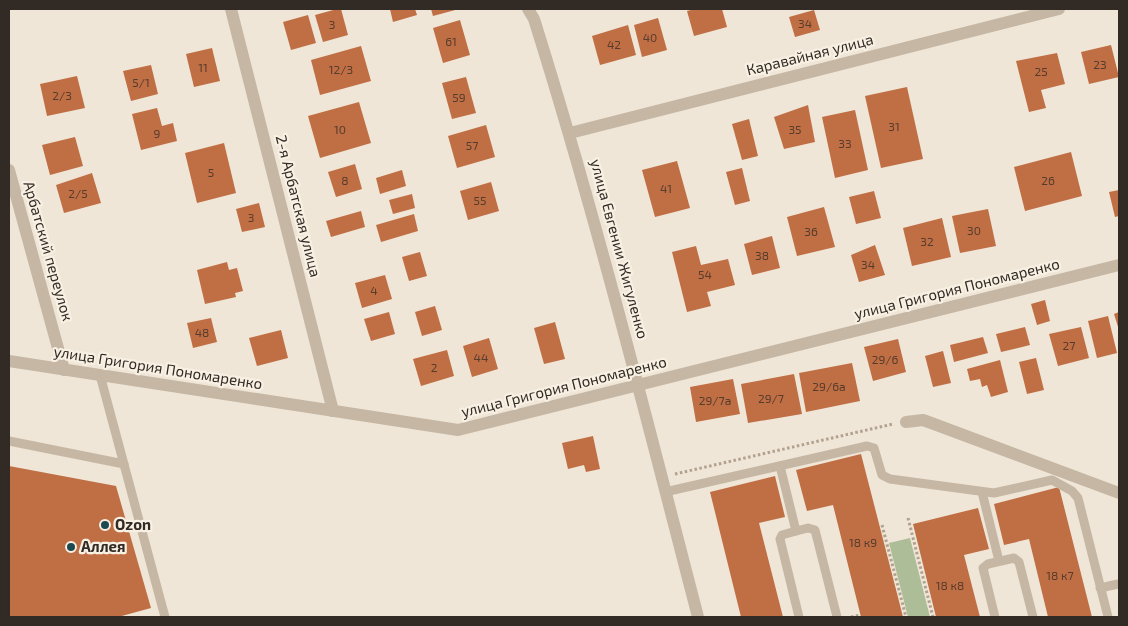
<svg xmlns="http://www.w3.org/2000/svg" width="1128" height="626" viewBox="0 0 1128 626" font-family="'Exo 2',sans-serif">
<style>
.green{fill:#adbd98}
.building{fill:#c06e44}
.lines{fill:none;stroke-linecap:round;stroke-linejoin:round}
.path{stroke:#b2a18f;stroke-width:3;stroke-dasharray:2.5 2.5;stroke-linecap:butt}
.service{stroke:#c6b7a4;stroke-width:9}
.minor{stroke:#c6b7a4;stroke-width:12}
.poi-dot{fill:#1d4951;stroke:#f8f0e3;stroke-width:2}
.labels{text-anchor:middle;stroke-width:4.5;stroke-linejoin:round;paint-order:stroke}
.number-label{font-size:12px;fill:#563c2d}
.street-label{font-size:15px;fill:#322b25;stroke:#f8f0e3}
.poi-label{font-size:15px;font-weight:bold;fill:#322b25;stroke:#f8f0e3;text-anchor:start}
</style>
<rect width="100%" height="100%" fill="#efe6d7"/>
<path class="green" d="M910,538L930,617H908L889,543Z"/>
<g class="building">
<path d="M337,9H341L348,35L323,42L315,15Z"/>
<path d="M390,9H415L417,15L393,22Z"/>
<path d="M431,9H459L433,16Z"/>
<path d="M695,9H722L727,27L694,36L687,11Z"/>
<path d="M814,10L820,30L795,37L789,17Z"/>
<path d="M308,15L316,43L291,50L283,22Z"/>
<path d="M658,18L667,50L642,57L634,25Z"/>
<path d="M460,20L470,55L443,63L433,28Z"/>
<path d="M628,25L636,55L600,65L592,36Z"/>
<path d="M1111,45L1119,77L1089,84L1081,52Z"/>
<path d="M361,46L371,81L320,95L311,60Z"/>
<path d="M212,48L220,81L194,87L186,54Z"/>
<path d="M1057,53L1065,84L1041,90L1046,108L1029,112L1016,61Z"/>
<path d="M151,65L158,94L131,101L123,71Z"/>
<path d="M77,76L85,108L47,116L40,84Z"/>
<path d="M466,77L476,113L452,119L442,83Z"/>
<path d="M907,87L923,159L881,168L865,96Z"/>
<path d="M359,102L371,143L320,158L308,116Z"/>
<path d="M808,105L815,142L784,149L774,117Z"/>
<path d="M157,108L162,126L173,123L177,141L141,150L132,114Z"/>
<path d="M855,110L868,170L835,178L822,117Z"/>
<path d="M749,119L758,156L742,160L732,124Z"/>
<path d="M486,125L495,157L457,168L448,136Z"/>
<path d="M75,137L83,166L50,175L42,145Z"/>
<path d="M224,143L236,193L197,203L185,153Z"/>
<path d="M1071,152L1082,196L1025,211L1014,167Z"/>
<path d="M677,161L690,208L655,217L642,170Z"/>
<path d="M355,164L362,189L336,197L328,172Z"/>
<path d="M742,168L750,201L735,205L726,172Z"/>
<path d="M402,170L406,186L380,194L376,178Z"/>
<path d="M92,173L101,203L64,213L56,185Z"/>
<path d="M491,182L499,211L468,220L460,191Z"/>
<path d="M1119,190V216L1115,217L1109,192Z"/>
<path d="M874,191L881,218L856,224L849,197Z"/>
<path d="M412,194L415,208L393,214L389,200Z"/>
<path d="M259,203L265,227L242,232L236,209Z"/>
<path d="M824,207L835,247L797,256L787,217Z"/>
<path d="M988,209L996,246L960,253L952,216Z"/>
<path d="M361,211L365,227L331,237L326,221Z"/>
<path d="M414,214L418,231L381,242L376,225Z"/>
<path d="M942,218L951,257L912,266L903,228Z"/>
<path d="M772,236L780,268L752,275L744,244Z"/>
<path d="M875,245L885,275L859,282L851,255Z"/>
<path d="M696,246L701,265L728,259L735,285L707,292L711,306L687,312L672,252Z"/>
<path d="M420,252L427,276L409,281L402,257Z"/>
<path d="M227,262L229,270L237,268L243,291L235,293L236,297L205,304L197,270Z"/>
<path d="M385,275L392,299L362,308L355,283Z"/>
<path d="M1045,300L1050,321L1037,325L1031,304Z"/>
<path d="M435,306L442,330L422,336L415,312Z"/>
<path d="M389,312L395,334L371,341L364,319Z"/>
<path d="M1119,312V330L1114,314Z"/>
<path d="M1108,316L1117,353L1097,358L1088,321Z"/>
<path d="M211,318L217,342L193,348L187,323Z"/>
<path d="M555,322L565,359L544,364L534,328Z"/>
<path d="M1025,327L1030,345L1001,352L996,334Z"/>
<path d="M1081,327L1089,358L1058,366L1049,334Z"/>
<path d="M281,330L288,358L257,366L249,338Z"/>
<path d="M983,337L988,353L954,362L950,345Z"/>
<path d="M489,338L498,369L472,377L463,346Z"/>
<path d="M898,339L906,372L873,381L864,347Z"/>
<path d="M447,350L454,376L421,386L413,359Z"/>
<path d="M943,351L951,383L933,387L925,356Z"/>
<path d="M1036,358L1044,390L1027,394L1019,362Z"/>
<path d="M1000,360L1008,392L991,397L987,385L982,387L980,379L970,381L967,369Z"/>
<path d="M852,363L860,401L806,412L799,373Z"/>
<path d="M794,374L802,414L748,423L741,384Z"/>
<path d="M733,379L740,414L696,422L690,387Z"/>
<path d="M593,436L600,469L586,472L584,465L568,469L562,443Z"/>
<path d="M861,454L900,605L903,617H861L833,505L807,511L796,470Z"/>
<path d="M9,466L116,486L151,608L118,617H9Z"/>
<path d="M775,476L785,517L759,523L783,617H741L710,492Z"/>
<path d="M1059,487L1092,617H1048L1029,539L1004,545L994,504Z"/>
<path d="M978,508L989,549L964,555L980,617H936L913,524Z"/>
</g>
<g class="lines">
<g class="path">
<path d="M675,474L893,424"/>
<path d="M908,518L933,617"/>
<path d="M882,525L906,617"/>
<path d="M851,617L860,615"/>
</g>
<g class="service">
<path d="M100,375L165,617"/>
<path d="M9,441L124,464"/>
<path d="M780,466L796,531L782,535L780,539L799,617"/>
<path d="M665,492L867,446L874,448L882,475L890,479L994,493L1052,480L1072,491L1078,498L1108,617"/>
<path d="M982,492L999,561"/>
<path d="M796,531L808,528L815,530L837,617"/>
<path d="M1100,588L1118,584"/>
<path d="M995,617L983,568L988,564L1014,558L1019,562L1033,617"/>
</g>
<g class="minor">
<path d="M231,9L333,411"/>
<path d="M528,9L534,19C596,216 646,417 698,617"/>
<path d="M570,133L1059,9"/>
<path d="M9,170L64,370"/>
<path d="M9,361L458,430L1119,265"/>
<path d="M906,422L923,420L934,424L1119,493"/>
</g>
</g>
<g class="poi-dot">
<circle cx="105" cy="525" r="5"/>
<circle cx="71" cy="547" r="5"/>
</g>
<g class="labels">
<g class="number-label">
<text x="805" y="28">34</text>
<text x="332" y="29">3</text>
<text x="650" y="42">40</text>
<text x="451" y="46">61</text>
<text x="614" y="49">42</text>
<text x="1100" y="69">23</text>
<text x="203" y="72">11</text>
<text x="341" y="74">12/3</text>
<text x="1041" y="76">25</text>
<text x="141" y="87">5/1</text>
<text x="62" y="100">2/3</text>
<text x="459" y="102">59</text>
<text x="894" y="131">31</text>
<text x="340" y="134">10</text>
<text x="795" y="134">35</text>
<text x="157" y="138">9</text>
<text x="845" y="148">33</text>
<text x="472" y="150">57</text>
<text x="211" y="177">5</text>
<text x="345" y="185">8</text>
<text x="1048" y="185">26</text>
<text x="666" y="193">41</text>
<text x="78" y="198">2/5</text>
<text x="480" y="205">55</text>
<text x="251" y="222">3</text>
<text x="974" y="235">30</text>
<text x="811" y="236">36</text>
<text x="927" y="246">32</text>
<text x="762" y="260">38</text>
<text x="868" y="269">34</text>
<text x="705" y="279">54</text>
<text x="374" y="295">4</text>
<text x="202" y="337">48</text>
<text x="1069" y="350">27</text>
<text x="481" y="362">44</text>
<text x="885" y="364">29/6</text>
<text x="434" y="372">2</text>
<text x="829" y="391">29/6а</text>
<text x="771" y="403">29/7</text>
<text x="715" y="405">29/7а</text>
<text x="863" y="547">18 к9</text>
<text x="1060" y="580">18 к7</text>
<text x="950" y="590">18 к8</text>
</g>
<g class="street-label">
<text transform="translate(810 55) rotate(-14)" y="5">Каравайная улица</text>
<text transform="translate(298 206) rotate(76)" y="5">2-я Арбатская улица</text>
<text transform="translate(619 249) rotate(75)" y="5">улица Евгении Жигуленко</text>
<text transform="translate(48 251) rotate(74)" y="5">Арбатский переулок</text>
<text transform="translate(957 289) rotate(-14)" y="5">улица Григория Пономаренко</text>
<text transform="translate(158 368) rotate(9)" y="5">улица Григория Пономаренко</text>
<text transform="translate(564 387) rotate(-14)" y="5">улица Григория Пономаренко</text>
</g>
<g class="poi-label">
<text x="115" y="530">Ozon</text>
<text x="81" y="552">Аллея</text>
</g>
</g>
<rect width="1128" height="626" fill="none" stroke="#322b25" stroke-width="20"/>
</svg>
